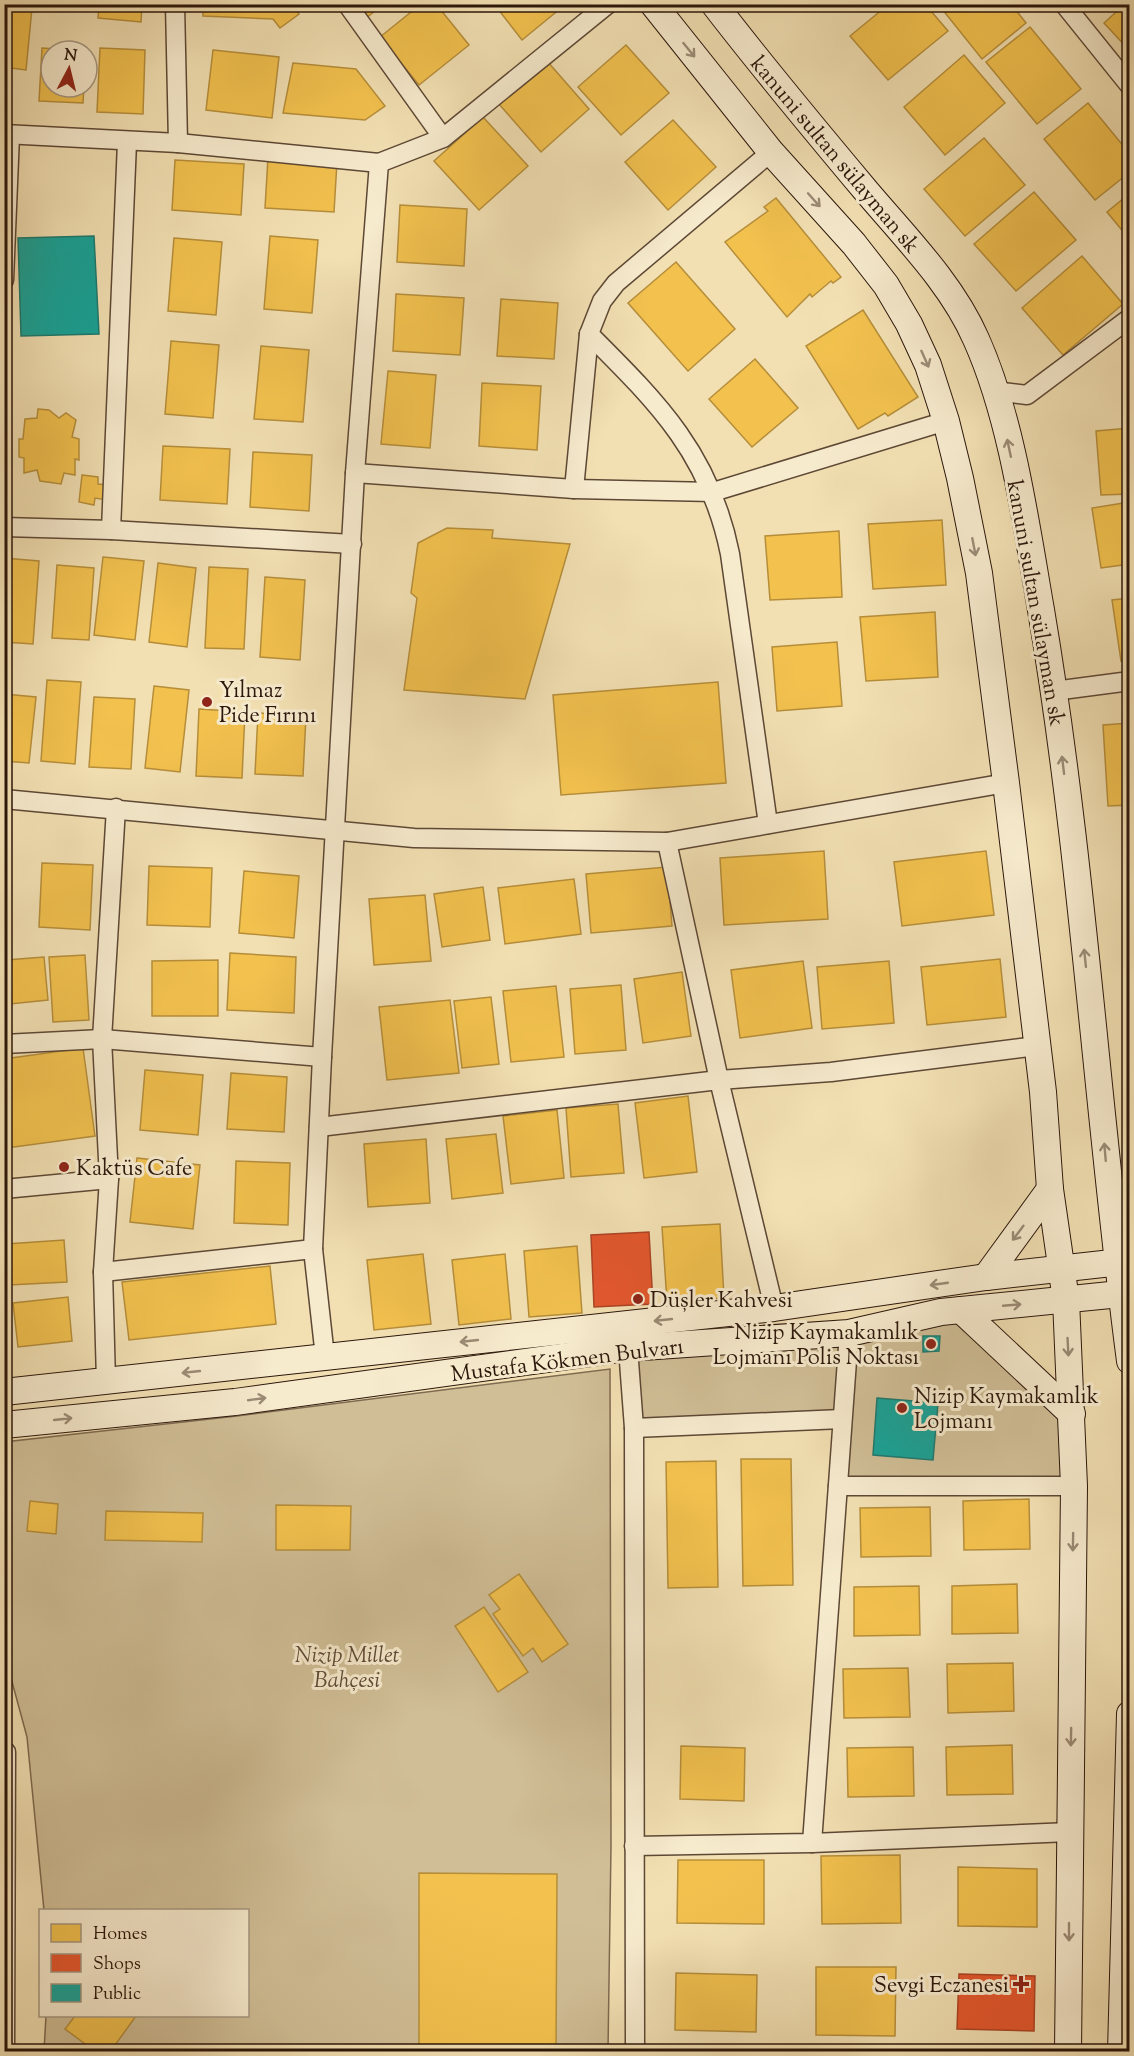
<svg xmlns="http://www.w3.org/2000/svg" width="1134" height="2056" viewBox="0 0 1134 2056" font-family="'Sorts Mill Goudy',serif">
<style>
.green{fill:#d0be96;stroke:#7e6a50;stroke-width:1.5}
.homes{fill:#f2c14e;stroke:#b68e3a;stroke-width:1.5}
.shops{fill:#e4572e;stroke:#ac4424;stroke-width:1.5}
.public{fill:#17a398;stroke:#1d796e;stroke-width:1.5}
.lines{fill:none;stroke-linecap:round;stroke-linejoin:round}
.minor-casing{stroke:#5d4835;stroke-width:21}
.secondary-casing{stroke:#2b160b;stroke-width:28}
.minor{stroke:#f7ebce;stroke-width:18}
.secondary{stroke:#f7ebce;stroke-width:26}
.oneway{stroke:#9b8b76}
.poi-dot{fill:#8f2418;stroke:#f7ebce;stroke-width:2}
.labels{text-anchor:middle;stroke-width:6;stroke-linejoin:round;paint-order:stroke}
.street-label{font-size:22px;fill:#2b160b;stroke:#f7ebce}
.poi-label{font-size:22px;fill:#2b160b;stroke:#f7ebce;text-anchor:start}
.park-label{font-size:22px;font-style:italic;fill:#5d4835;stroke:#f7ebce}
</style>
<rect width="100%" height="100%" fill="#f2e0b3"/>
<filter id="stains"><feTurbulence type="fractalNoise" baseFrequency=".00333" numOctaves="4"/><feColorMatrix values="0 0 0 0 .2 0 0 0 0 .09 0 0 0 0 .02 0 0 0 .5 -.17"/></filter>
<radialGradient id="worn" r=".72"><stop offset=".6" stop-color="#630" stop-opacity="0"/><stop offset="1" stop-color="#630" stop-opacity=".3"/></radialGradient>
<g class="green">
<path d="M961,1310L1072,1414L1074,1486H838L842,1420L634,1428L628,1348Z"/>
<path d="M610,1369L611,1845L608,2051H44L46,2016H248V1910H44L27,1737L5,1656L4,1442L237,1416Z"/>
</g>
<g class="homes">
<path d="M53,4H93L92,10L52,7Z"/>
<path d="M99,4H142L141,22L98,18Z"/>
<path d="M203,4H292L299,14L280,28L273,19L203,16Z"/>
<path d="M355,4H384L366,18Z"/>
<path d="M421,4H436L469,45L419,85L380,37Z"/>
<path d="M494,4H566L522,40Z"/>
<path d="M889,4H925L948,31L888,80L850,36Z"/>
<path d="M938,4H1011L1026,23L982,59Z"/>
<path d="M1125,4H1130V51L1104,23Z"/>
<path d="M4,6L32,8L26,70L4,67Z"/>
<path d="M1030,27L1081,89L1037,124L986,62Z"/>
<path d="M626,45L669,93L621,135L578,87Z"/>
<path d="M42,48L87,51H51V87H84L83,103L39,101Z"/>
<path d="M100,48L145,50L143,114L97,112Z"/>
<path d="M213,50L279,57L272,118L206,110Z"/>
<path d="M964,55L1005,103L945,155L904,107Z"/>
<path d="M547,61L589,109L541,152L499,104Z"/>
<path d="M293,63L356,69L385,106L365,120L283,113Z"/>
<path d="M1088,103L1130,154V172L1095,200L1044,139Z"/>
<path d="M483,117L528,166L479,210L434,161Z"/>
<path d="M673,120L716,167L668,210L625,162Z"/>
<path d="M984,138L1025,185L965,236L924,189Z"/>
<path d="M268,157L337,162L334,212L265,208Z"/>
<path d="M175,160L244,164L241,215L172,210Z"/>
<path d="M1034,192L1076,240L1016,291L974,244Z"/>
<path d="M1130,193V240L1107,212Z"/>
<path d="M776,198L841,277L833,283L831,281L812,297L810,294L787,317L725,242L768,211L764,207Z"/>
<path d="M400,205L467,209L464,266L397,262Z"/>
<path d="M270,236L318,240L312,313L264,309Z"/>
<path d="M174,238L222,242L216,315L168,311Z"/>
<path d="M1082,256L1123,304L1063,355L1022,308Z"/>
<path d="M676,262L735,329L688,371L628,303Z"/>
<path d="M396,294L464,298L460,355L393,351Z"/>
<path d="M501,299L558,303L554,359L497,356Z"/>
<path d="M863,310L918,397L888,416L885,413L858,429L806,346Z"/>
<path d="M171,341L219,345L213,418L165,414Z"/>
<path d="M261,346L309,350L303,422L254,419Z"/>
<path d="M755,359L798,408L752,447L709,399Z"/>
<path d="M388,371L436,375L430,448L381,444Z"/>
<path d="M482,383L541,386L537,450L479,446Z"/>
<path d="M38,409L49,410L59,418L66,413L76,420L72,437L79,439V460L75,459V475L64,473L61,484L40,481L37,470L24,473V458L19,457V439H23L25,419L37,418Z"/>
<path d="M1130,428V494L1101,495L1096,431Z"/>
<path d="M163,446L230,449L227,504L160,500Z"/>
<path d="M253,452L312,455L309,511L250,507Z"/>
<path d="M82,475L98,477V484L110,485L107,500L95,498L94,505L79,502Z"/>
<path d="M1130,502V564L1101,568L1092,508Z"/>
<path d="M942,520L946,585L873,589L868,524Z"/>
<path d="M447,528L493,530L492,538L570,544L525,699L404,690L417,598L411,593L418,543Z"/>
<path d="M839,531L842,597L770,600L765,536Z"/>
<path d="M103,557L144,561L135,640L94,635Z"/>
<path d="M4,558L39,561L33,644L4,642Z"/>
<path d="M158,563L196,568L187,647L149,642Z"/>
<path d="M57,565L94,568L89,640L52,638Z"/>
<path d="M209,567L248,569L244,649L205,648Z"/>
<path d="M265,577L305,580L300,660L260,657Z"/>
<path d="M1130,598V659L1121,661L1112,600Z"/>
<path d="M935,612L938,677L866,681L860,617Z"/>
<path d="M837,642L842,706L777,711L772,647Z"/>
<path d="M47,680L81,682L75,764L41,761Z"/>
<path d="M718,682L726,783L561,795L553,695Z"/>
<path d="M154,686L189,690L180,772L145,768Z"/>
<path d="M4,694L36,697L29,763L4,761Z"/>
<path d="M94,697L135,699L131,769L89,767Z"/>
<path d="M199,709L245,712L242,778L196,776Z"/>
<path d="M258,713L306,716L303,776L255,774Z"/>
<path d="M1130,723V805L1108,806L1103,725Z"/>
<path d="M824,851L828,919L724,925L720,858Z"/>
<path d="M986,851L994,915L902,926L894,862Z"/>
<path d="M1124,862H1130V922Z"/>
<path d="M42,863L93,865L90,930L39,927Z"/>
<path d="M149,866L212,868L210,927L147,925Z"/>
<path d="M667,867L672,926L591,933L586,874Z"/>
<path d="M244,871L299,876L294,938L239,933Z"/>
<path d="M574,879L581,934L505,944L498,888Z"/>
<path d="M483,887L490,940L442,947L434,894Z"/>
<path d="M425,895L431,961L374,965L369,899Z"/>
<path d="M230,953L296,957L294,1013L227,1010Z"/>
<path d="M85,955L89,1020L53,1022L49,957Z"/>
<path d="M44,957L48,1000L10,1004L6,960Z"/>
<path d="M1000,959L1006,1017L927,1025L921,967Z"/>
<path d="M218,960V1016H152V961Z"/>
<path d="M803,961L812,1028L740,1038L731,970Z"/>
<path d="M889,961L894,1023L822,1029L817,967Z"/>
<path d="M682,972L691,1036L643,1043L634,979Z"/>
<path d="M621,985L626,1050L575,1054L570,989Z"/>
<path d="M556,986L564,1057L511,1062L503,991Z"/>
<path d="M491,997L499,1064L462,1068L454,1001Z"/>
<path d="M450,1000L459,1073L387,1080L379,1007Z"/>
<path d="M83,1048L95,1136L7,1148L4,1059Z"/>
<path d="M145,1070L203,1075L198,1135L140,1130Z"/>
<path d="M231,1073L287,1077L284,1132L227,1129Z"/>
<path d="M688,1096L697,1172L644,1178L635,1103Z"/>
<path d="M618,1104L624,1173L571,1177L566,1108Z"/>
<path d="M557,1110L564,1178L511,1184L503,1116Z"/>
<path d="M496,1134L503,1193L452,1199L446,1139Z"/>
<path d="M426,1139L430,1203L368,1207L364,1144Z"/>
<path d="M137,1158L200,1165L193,1229L130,1222Z"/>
<path d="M236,1161L290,1163L288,1225L234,1223Z"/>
<path d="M720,1224L724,1298L667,1302L662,1227Z"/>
<path d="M64,1240L67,1282L9,1285L6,1244Z"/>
<path d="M577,1246L582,1313L529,1317L524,1251Z"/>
<path d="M423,1254L431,1324L374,1330L367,1260Z"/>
<path d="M505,1254L511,1319L459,1325L452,1260Z"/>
<path d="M270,1266L276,1324L129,1340L122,1282Z"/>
<path d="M68,1297L72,1341L18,1347L13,1303Z"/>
<path d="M741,1459H791L793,1585L743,1586Z"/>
<path d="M716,1461L718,1587L668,1588L666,1462Z"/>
<path d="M1029,1499L1030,1549L964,1550L963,1501Z"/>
<path d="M30,1501L58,1504L56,1534L27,1531Z"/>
<path d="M276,1505L351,1506L350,1550H276Z"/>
<path d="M930,1507L931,1556L861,1557L860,1508Z"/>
<path d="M106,1511L203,1513L202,1542L105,1540Z"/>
<path d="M519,1574L568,1644L542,1662L533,1648L523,1656L493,1614L500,1609L489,1595Z"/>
<path d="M1017,1584L1018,1633L952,1634V1586Z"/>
<path d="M919,1586L920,1635L854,1636V1587Z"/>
<path d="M484,1607L528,1672L498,1692L455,1626Z"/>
<path d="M1013,1663L1014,1711L948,1713L947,1664Z"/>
<path d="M908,1668L910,1717L844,1718L843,1669Z"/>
<path d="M1012,1745L1013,1794L947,1795L946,1747Z"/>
<path d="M681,1746L745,1748L744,1801L680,1799Z"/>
<path d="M913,1747L914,1796L848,1797L847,1748Z"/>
<path d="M900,1855L901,1923L822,1924L821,1856Z"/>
<path d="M678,1860H764V1924L677,1923Z"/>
<path d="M958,1867L1037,1869V1927L958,1926Z"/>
<path d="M419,1873L557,1874L556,2052H419Z"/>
<path d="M816,1967H896L895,2036L816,2035Z"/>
<path d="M676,1973L757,1975L756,2032L675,2030Z"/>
<path d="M75,2016H136L110,2052H96L65,2029Z"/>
</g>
<g class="shops">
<path d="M649,1232L653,1304L594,1307L591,1235Z"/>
<path d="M959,1974L1035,1976L1034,2031L957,2029Z"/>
</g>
<g class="public">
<path d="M94,236L99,334L21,336L18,238Z"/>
<path d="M923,1336H940L939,1351L923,1352Z"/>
<path d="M877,1398L938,1403L933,1460L873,1455Z"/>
</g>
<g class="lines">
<defs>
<g id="minor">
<path d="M175,4L178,143"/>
<path d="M347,4L443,138"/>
<path d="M1064,4L1130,86"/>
<path d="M4,134L178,143L379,163"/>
<path d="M4,280L10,135"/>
<path d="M994,391L1027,395L1130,318"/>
<path d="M355,473L574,489L713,492L946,421"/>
<path d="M574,489L589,334"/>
<path d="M4,527L111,530L352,544"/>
<path d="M111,530L127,142"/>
<path d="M1054,691L1130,681"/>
<path d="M4,799L414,838L667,842L1006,783"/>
<path d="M768,824L730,554C710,454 658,403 589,334L602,301L616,283L771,152"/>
<path d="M667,842L719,1080L774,1308"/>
<path d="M4,1044L102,1039L322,1057"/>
<path d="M319,1127L719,1080L831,1072L1037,1046"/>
<path d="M4,1189L109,1179"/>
<path d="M103,1272L313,1249"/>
<path d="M628,1348L634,1428L635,2052"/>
<path d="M325,1357L313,1249L322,1057L355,473L379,163L443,138L608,4"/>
<path d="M106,1381L103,1272L109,1179L102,1039L116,808"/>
<path d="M634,1428L842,1419"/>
<path d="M838,1486H1074"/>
<path d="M812,1843L849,1333"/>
<path d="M634,1846L812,1843L1070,1832"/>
<path d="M5,2052L6,1752"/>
</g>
<g id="secondary">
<path d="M653,4L771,152L854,244L886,285L909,324L928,365L946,421L960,478L979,573L1006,783L1043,1092L1050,1189L1066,1300L1074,1486L1068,2052"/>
<path d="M714,4C764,69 815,130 867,192C906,238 952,284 976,339C1012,419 1026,524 1041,610C1083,859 1097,1111 1130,1361"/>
<path d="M986,1277L1050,1189"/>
<path d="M961,1310L1072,1414"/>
<path d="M4,1392L774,1308L986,1277L1130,1261"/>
<path d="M4,1425L235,1402L628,1348L849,1333L941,1312L1130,1293"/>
<path d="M1121,2052L1130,1714"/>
</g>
</defs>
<use href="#minor" class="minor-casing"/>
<use href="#secondary" class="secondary-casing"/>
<use href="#minor" class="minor"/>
<use href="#secondary" class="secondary"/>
</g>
<defs><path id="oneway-shaft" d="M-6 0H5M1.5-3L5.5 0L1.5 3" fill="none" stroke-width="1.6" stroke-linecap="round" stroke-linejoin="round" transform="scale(1.5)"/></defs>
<g class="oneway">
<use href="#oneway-shaft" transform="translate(689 50) rotate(51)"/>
<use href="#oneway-shaft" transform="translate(814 200) rotate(48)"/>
<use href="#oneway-shaft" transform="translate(925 359) rotate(66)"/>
<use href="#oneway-shaft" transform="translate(1009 448) rotate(-102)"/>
<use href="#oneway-shaft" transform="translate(974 547) rotate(79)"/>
<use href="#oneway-shaft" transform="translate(1063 765) rotate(-97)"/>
<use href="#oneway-shaft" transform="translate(1085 958) rotate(-96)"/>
<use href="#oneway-shaft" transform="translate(1105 1152) rotate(-95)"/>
<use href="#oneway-shaft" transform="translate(1018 1233) rotate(127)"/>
<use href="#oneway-shaft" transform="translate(939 1284) rotate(172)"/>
<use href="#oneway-shaft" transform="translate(1012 1305) rotate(-5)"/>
<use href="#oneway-shaft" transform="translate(663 1320) rotate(174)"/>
<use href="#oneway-shaft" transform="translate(469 1341) rotate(174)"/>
<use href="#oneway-shaft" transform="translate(1068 1347) rotate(87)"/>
<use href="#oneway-shaft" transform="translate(191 1372) rotate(174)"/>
<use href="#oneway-shaft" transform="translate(257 1399) rotate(-8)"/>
<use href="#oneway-shaft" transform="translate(63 1419) rotate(-6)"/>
<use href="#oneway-shaft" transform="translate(1073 1542) rotate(91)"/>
<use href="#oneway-shaft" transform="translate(1071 1737) rotate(91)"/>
<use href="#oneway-shaft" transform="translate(1069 1932) rotate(90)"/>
</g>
<g class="poi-dot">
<circle cx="207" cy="702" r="6"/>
<circle cx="64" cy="1167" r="6"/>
<circle cx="638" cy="1299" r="6"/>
<circle cx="931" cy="1344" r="6"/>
<circle cx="902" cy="1408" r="6"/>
<path d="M1018 1975h6v6h6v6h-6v6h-6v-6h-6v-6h6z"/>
</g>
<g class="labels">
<g class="street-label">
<text transform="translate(836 154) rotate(50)" y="8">kanuni sultan sülayman sk</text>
<text transform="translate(1037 603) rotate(80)" y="8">kanuni sultan sülayman sk</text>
<text transform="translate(567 1359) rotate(-7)" y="8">Mustafa Kökmen Bulvarı</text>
</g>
<g class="poi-label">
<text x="219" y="697">Yılmaz<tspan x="219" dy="25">Pide Fırını</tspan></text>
<text x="76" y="1175">Kaktüs Cafe</text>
<text x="650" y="1307">Düşler Kahvesi</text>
<text x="919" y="1339" text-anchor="end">Nizip Kaymakamlık<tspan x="919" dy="25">Lojmanı Polis Noktası</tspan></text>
<text x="914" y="1403">Nizip Kaymakamlık<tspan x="914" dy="25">Lojmanı</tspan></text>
<text x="1009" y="1992" text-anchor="end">Sevgi Eczanesi</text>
</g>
<g class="park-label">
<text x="347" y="1662">Nizip Millet<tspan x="347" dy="25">Bahçesi</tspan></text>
</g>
</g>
<rect width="1134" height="2056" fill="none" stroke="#f2e0b3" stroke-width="24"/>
<rect x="6" y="6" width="1122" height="2044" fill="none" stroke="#2b160b" stroke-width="3"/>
<rect x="12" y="12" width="1110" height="2032" fill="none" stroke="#2b160b" stroke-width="1.5"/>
<rect x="39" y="1909" width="210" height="108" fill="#f7ebce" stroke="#a59680" stroke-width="1.5"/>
<rect x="51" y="1924" width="30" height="18" fill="#f2c14e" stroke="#a59680" stroke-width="1.5"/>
<text x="93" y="1939" font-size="18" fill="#2b160b">Homes</text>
<rect x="51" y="1954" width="30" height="18" fill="#e4572e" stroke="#a59680" stroke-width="1.5"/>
<text x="93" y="1969" font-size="18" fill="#2b160b">Shops</text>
<rect x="51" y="1984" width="30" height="18" fill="#17a398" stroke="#a59680" stroke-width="1.5"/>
<text x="93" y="1999" font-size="18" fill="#2b160b">Public</text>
<g transform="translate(69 69) rotate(7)"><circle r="28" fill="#f7ebce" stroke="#a59680" stroke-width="1.5"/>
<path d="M0-4.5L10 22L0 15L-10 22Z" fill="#8f2418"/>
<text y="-9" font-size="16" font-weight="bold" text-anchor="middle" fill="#2b160b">N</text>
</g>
<rect width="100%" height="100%" filter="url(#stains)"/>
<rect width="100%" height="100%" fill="url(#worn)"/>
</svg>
